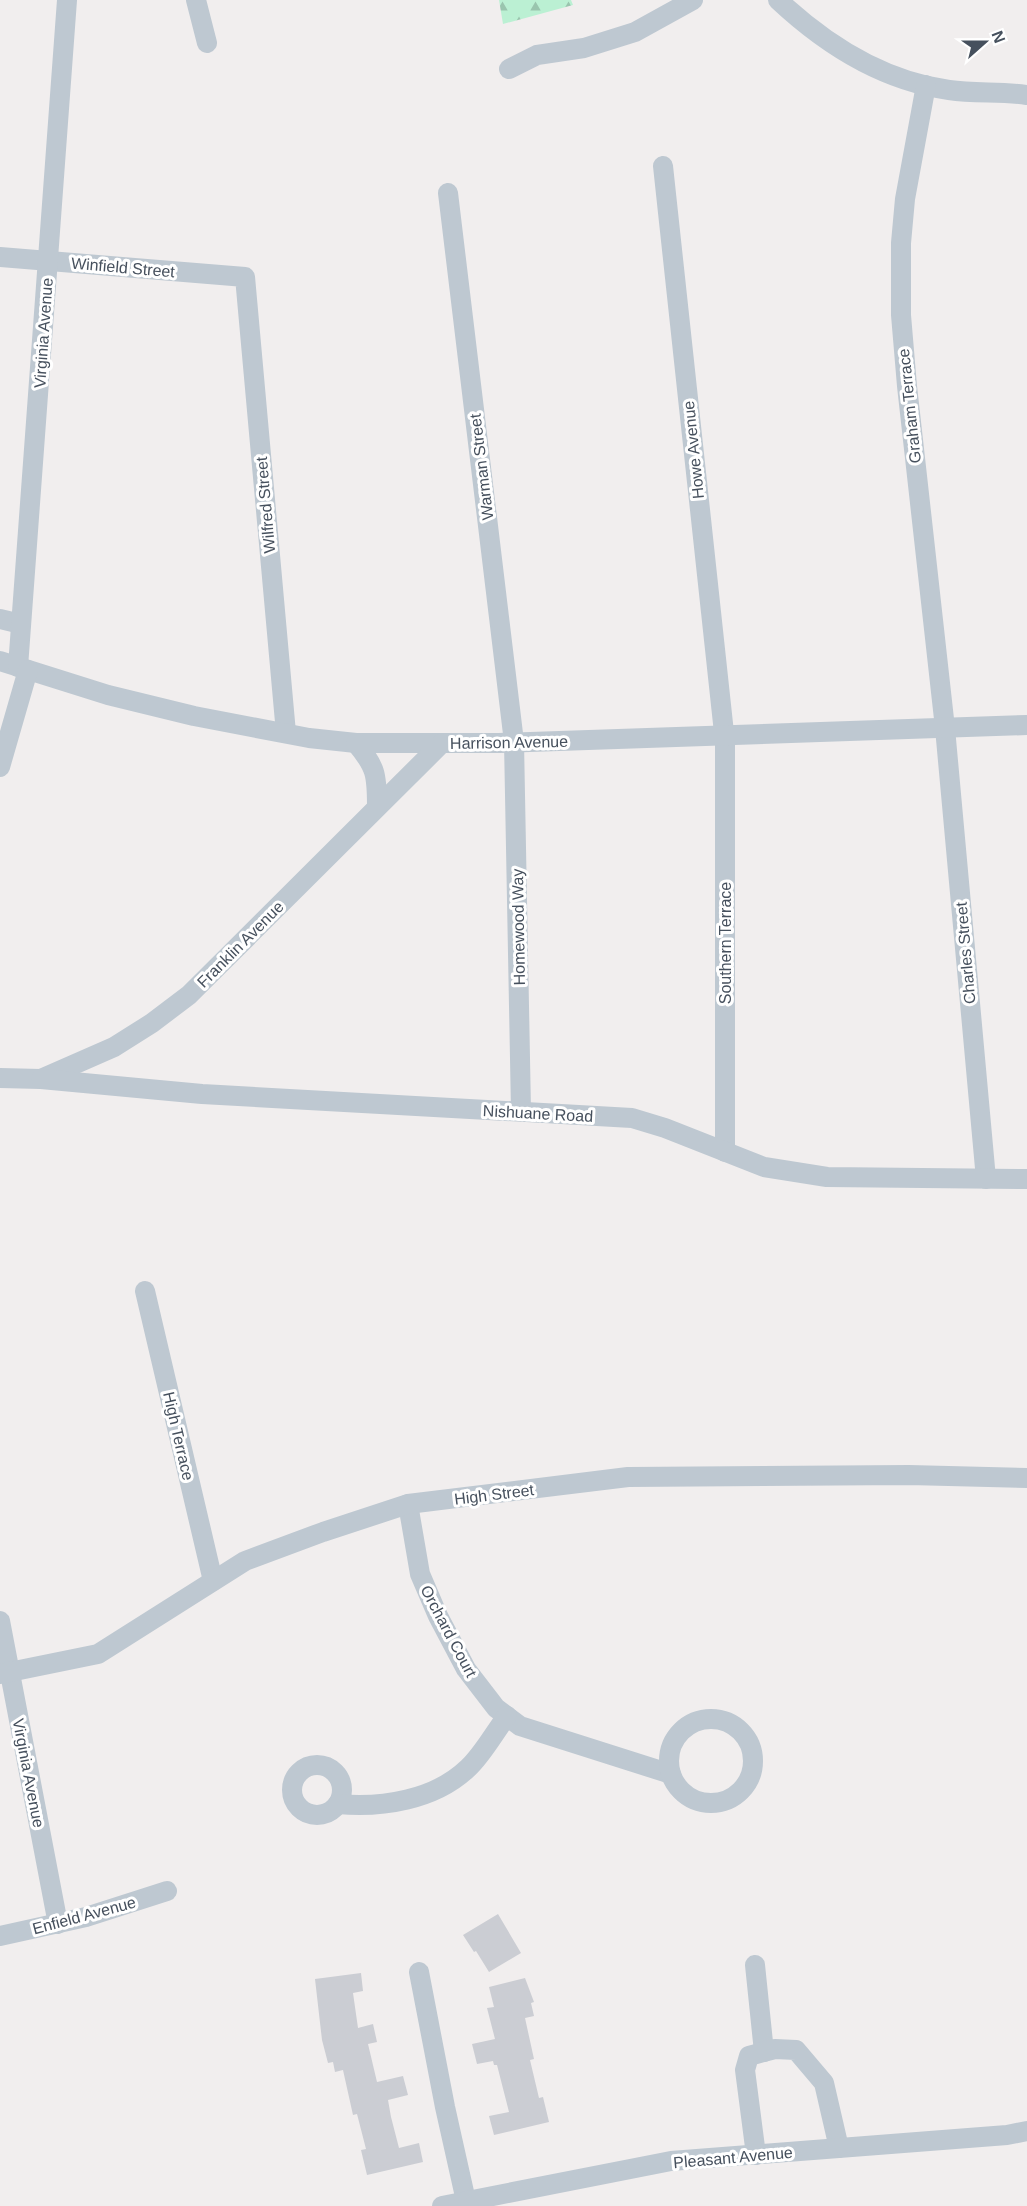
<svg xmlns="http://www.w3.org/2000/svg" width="1027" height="2206" viewBox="0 0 1027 2206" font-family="Helvetica,sans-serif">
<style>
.forest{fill:url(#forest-firs)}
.building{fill:#cbcdd3}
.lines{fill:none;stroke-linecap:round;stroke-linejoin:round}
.minor{stroke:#bec8d1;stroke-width:20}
.labels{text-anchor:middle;stroke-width:6;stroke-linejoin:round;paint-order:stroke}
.street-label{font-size:16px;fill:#46505d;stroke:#fff}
</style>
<defs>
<pattern id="forest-firs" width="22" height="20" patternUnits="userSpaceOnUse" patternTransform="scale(1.5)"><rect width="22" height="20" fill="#bbf0d3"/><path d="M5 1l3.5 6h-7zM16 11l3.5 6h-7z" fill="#9ac5ae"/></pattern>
</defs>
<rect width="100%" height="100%" fill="#f1eeee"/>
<path class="forest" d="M499,0H571L573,5L503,24Z"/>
<g class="building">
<path d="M498,1914L521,1953L489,1972L476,1951L474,1952L463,1935Z"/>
<path d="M361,1973L363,1991L353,1993L358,2028L373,2024L377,2042L368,2044L377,2082L403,2076L408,2095L388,2100L391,2117L399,2148L419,2143L423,2162L367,2175L361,2150L366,2149L357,2114L353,2115L343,2070L335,2072L333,2062L328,2063L322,2040L315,1979Z"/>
<path d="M525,1978L534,2002L531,2003L534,2016L525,2018L534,2059L530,2060L539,2098L543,2097L549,2122L494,2135L489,2116L509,2112L497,2065H494L493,2061L477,2064L472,2044L495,2039L487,2008L494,2007L489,1987Z"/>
</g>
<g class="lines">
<g class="minor">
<path d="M196,0L207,43"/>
<path d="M778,0C826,45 883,81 949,90C975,94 1001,91 1027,95"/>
<path d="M509,69L537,55L584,48L635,32L693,0"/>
<path d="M926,85L905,199L901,243V315L907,386L945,728L986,1179"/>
<path d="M663,166L725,742V1152"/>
<path d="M448,193L514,742L521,1111"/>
<path d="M0,257L245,277L286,733"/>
<path d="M0,619L21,624"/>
<path d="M0,661L108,695L194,716L309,738L356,743H499L1027,725"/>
<path d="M18,667L67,0"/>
<path d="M356,743C376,767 377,775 377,806"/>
<path d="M0,767L28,670"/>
<path d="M0,1078L41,1079L114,1047L152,1023L189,995L441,744"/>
<path d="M41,1079L202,1094L632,1118L665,1128L764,1167L827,1177L1027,1179"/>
<path d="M145,1291L213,1581"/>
<path d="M408,1504L420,1574L438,1616L466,1669L496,1708L520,1726L671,1774"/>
<path d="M0,1621L58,1924"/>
<path d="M0,1674L98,1654L245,1561L323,1532L408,1504L628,1477L909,1475L1027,1478"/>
<circle cx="711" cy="1761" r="42"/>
<circle cx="317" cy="1790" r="25"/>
<path d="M338,1804C382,1808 435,1800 468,1768C483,1754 494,1733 507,1716"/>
<path d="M0,1936L86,1917L167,1891"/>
<path d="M755,1965L764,2052"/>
<path d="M419,1972L445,2107L466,2201"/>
<path d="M756,2155L745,2070L749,2056L775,2049L796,2050L824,2083L839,2148"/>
<path d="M442,2206L671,2161L1007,2135L1027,2131"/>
</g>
</g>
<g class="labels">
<g class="street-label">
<text transform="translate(123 267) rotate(5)" y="6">Winfield Street</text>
<text transform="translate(43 333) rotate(-86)" y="6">Virginia Avenue</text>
<text transform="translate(909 406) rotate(-96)" y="6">Graham Terrace</text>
<text transform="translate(693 450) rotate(-96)" y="6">Howe Avenue</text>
<text transform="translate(481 467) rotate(-97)" y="6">Warman Street</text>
<text transform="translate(265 505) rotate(-95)" y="6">Wilfred Street</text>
<text transform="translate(509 742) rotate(-1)" y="6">Harrison Avenue</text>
<text transform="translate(518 927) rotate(-91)" y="6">Homewood Way</text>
<text transform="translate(725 943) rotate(-90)" y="6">Southern Terrace</text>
<text transform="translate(240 944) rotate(-45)" y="6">Franklin Avenue</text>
<text transform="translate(965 953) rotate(-95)" y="6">Charles Street</text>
<text transform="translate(538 1113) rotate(3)" y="6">Nishuane Road</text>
<text transform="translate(179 1436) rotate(77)" y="6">High Terrace</text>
<text transform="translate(494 1494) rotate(-7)" y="6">High Street</text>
<text transform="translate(449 1631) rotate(62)" y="6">Orchard Court</text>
<text transform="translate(29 1773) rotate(79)" y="6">Virginia Avenue</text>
<text transform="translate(84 1915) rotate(-15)" y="6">Enfield Avenue</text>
<text transform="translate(733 2157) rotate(-5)" y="6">Pleasant Avenue</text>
</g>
</g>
<g transform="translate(985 42) rotate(69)" stroke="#ffffff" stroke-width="4.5" paint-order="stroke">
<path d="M0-4.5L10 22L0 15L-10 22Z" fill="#46505d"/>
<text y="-9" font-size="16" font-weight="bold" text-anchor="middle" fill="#46505d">N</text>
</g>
</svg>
